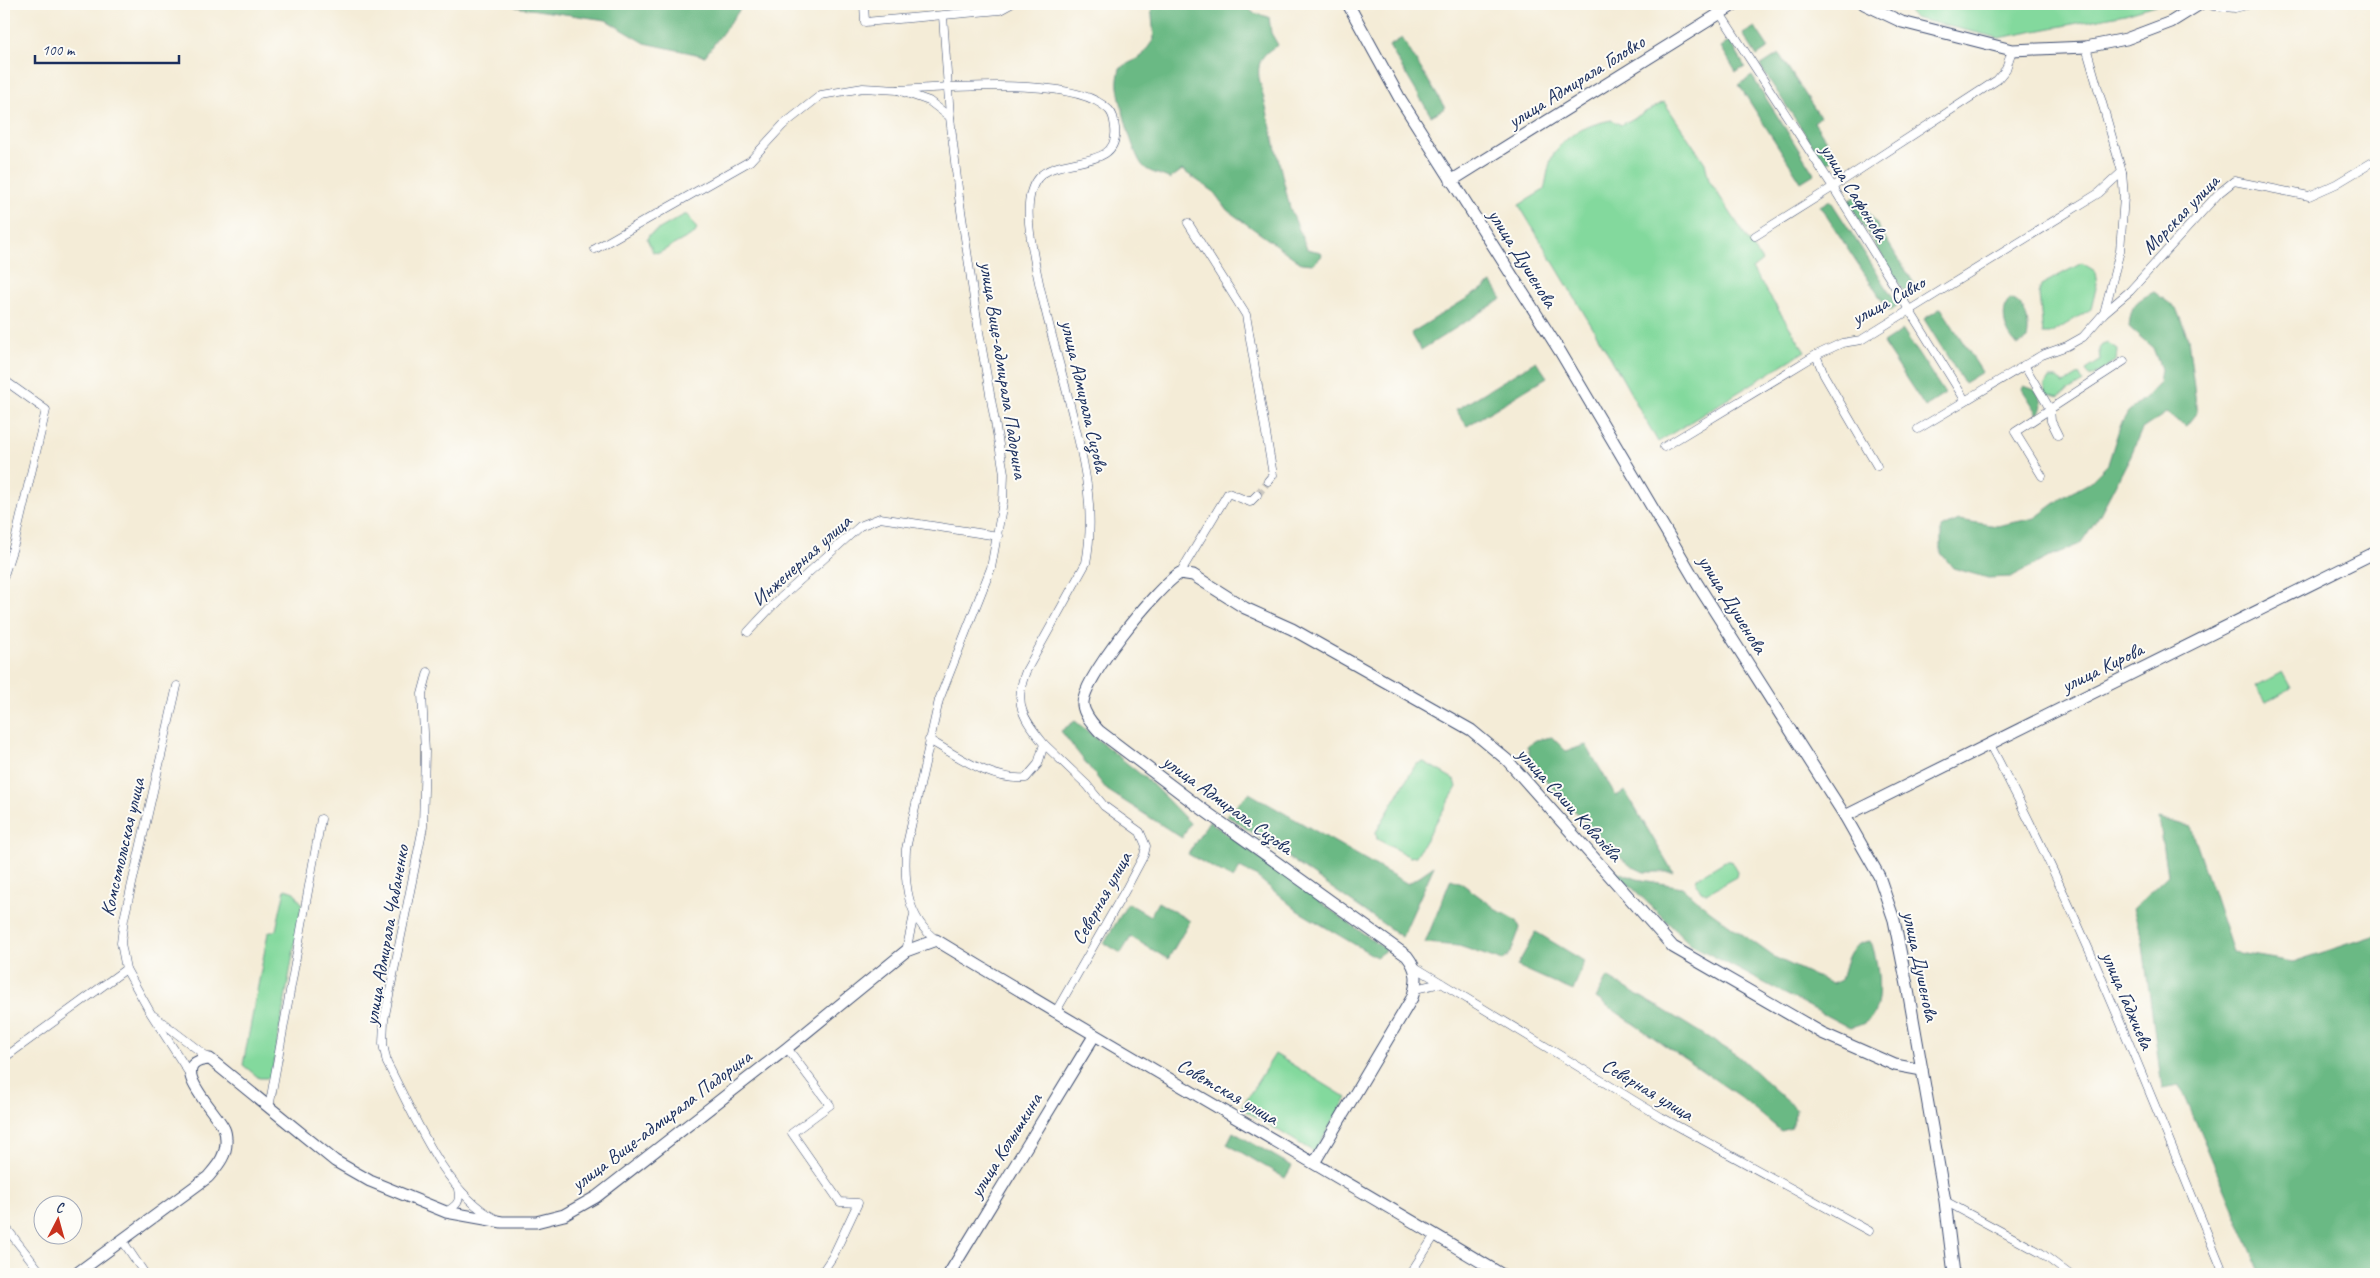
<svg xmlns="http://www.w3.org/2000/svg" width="2380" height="1278" viewBox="0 0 2380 1278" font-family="Caveat,sans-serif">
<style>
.green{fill:#83d99d;stroke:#4f847e}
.forest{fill:#6ab984;stroke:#427471}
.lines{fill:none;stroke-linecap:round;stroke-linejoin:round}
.street-tunnel{stroke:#c9c6bf;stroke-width:8;stroke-dasharray:8 4;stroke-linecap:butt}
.street-casing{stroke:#3c4b70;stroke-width:9}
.secondary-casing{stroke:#3c4b70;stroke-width:13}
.street{stroke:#fff;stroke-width:8}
.secondary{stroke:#fff;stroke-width:11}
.labels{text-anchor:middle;stroke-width:4;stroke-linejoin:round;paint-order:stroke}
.street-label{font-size:20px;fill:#1b2f5e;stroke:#fdfcf7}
</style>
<rect width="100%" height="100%" fill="#fdfcf7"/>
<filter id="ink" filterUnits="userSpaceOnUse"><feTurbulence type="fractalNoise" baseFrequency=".02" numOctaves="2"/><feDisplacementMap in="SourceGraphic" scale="10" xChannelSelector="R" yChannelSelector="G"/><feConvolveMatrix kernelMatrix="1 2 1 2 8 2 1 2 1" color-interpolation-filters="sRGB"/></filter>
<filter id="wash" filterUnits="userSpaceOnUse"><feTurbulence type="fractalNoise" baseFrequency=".0096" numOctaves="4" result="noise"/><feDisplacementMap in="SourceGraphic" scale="20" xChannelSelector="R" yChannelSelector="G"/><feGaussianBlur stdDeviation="1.12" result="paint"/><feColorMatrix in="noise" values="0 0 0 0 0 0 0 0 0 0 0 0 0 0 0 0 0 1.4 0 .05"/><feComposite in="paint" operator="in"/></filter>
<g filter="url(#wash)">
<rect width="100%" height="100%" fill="#f4ecd7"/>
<g class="green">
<path d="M1904,4H2159L2125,14L1999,38L1914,18Z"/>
<path d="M1664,102L1705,163L1709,180L1762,261L1752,269L1805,351L1658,442L1612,360L1519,205L1544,190C1547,179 1548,165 1553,155C1566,134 1589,124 1612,120L1621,125Z"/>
<path d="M684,215H688L697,229L695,233L659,253L653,252L647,239L649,235Z"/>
<path d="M2082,263L2095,271L2097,284L2091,309L2050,334H2043L2039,294L2041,285Z"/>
<path d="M2108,343L2117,349L2116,361L2090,377L2086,370L2100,361L2099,349L2102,345Z"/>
<path d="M2079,375L2083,382L2058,397L2046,393L2045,385L2049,378H2057L2064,384Z"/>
<path d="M2282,672L2291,688L2266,702L2256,686Z"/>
<path d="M1424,762L1455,780L1457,787L1416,856L1410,857L1377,839L1376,832L1416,764Z"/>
<path d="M1725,861H1731L1737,871L1736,877L1707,893L1701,892L1696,883L1697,878Z"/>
<path d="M285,889L294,892L302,904L271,1078H259L243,1065L268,933L276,930Z"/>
<path d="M1275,1054L1347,1098L1314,1152L1241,1108Z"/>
</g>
<g class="forest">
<path d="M513,4H744L705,56L645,43L606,20L516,7Z"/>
<path d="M1151,4H1247L1253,13L1269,17L1271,33L1278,45C1263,53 1257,61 1259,78L1290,208L1307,249L1321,252L1322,256L1313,264L1301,263L1227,210L1213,191L1182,170L1170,179C1161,174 1149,173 1143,166C1133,155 1120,103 1118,87C1117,81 1119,74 1120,68L1142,56L1154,39Z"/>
<path d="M1755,27L1769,48L1757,56L1743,34Z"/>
<path d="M1402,38L1445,108L1431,116L1389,46Z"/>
<path d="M1730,41L1745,67L1736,72L1721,47Z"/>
<path d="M1779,54L1820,117L1814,122L1837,157L1825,164L1760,66Z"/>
<path d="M1752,76L1814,174L1801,182L1739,85Z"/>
<path d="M1858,195L1917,288L1906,294L1848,202Z"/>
<path d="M1830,200L1898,305L1889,311L1820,206Z"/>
<path d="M1492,283L1502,299L1421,350L1411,333Z"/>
<path d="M2154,292L2176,308L2188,338L2197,412L2186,426L2166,413L2142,429L2131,455L2099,516L2080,544L2053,555L2011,577L1988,578L1953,568L1941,553V528L1959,520L1997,526L2035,518L2065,496L2089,483L2108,464L2120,426L2128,412L2144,399L2159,383L2161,369L2153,348L2129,327C2131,305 2134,302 2154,292Z"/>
<path d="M2010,299C2027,303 2030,325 2027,339L2018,345C2005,336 1999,311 2010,299Z"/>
<path d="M1941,308L1982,372L1964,383L1924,319Z"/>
<path d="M1903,330L1945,394L1925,407L1883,343Z"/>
<path d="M1536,361L1547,377L1467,426L1456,410Z"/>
<path d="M2024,386L2035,390C2041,398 2045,405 2038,414L2022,389Z"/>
<path d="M1075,721L1150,782L1190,823L1182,838L1107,790L1061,731Z"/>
<path d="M1552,737L1566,751L1586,745L1616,796L1625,791L1673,872H1644L1631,866L1613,852L1533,766L1527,746L1536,740Z"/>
<path d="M1249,793L1408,884L1434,866L1402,937L1227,815Z"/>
<path d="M2159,818L2191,827L2233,952L2293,962L2376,935V1274H2261L2180,1085L2162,1088L2142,938L2133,909L2168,875Z"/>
<path d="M1209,821L1386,950L1376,957L1298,911L1256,876L1240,868L1233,879L1188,854Z"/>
<path d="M1615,871L1637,879L1682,887L1710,911L1774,957L1832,984L1841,980C1847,961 1847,944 1870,941C1878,955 1883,1001 1873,1015C1868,1023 1858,1026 1850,1028L1690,944Z"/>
<path d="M1451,879L1461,883L1499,911L1517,921L1520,928L1511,952L1503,961L1459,946L1425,943Z"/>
<path d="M1158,902L1190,921L1168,959L1131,937L1121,953L1104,943L1128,903L1150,916Z"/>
<path d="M1536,932L1584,961L1573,991L1517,966Z"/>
<path d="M1607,977L1662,1009L1738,1056L1796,1109L1792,1128L1781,1131L1739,1096L1596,998Z"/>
<path d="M1233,1132L1292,1166L1285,1178L1227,1144Z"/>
</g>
</g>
<g filter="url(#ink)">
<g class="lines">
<path class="street-tunnel" d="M1257,495L1268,481"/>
<defs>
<g id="street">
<path d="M864,4L865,22L1000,10L1011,4"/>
<path d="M1714,4L1833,187L1965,400"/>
<path d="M2210,4L2213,6L2235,8L2251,4"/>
<path d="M898,90C945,88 1076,75 1109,110C1114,115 1114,121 1115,128C1120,172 1060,154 1038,178C1027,191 1028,217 1030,233C1039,298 1060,361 1075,425C1086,470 1095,516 1086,563L1026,671C1013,704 1023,718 1044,744L1038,764L1026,778C991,781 958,756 929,740"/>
<path d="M1188,223L1246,315L1273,475L1268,481"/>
<path d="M1755,236L1833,187L1997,80L2006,69L2012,50"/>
<path d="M595,249L750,161L783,125L821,95L863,88L898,90L929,101L950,117"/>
<path d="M2104,313L2130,291L2219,193L2234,181L2309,196L2336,184L2376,160"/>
<path d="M1816,355L1824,375L1877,466"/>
<path d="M2024,365L2050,409L2051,421L2058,435"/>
<path d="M4,380L46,410L15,541L4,575"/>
<path d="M1918,429L2042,355L2067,346L2083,337L2104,313L2120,251L2124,197L2122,172"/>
<path d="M1664,447L1816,355L1842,343L1861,340L2099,193L2122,172L2086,47"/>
<path d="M2042,476L2015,432L2124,361"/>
<path d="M1180,573L1228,493L1250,502L1257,495"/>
<path d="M748,632L776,602L860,526L880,518L998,536"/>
<path d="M428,672L422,694L425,752L423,827L384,1020L383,1044L387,1063C413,1112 444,1193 496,1219"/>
<path d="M177,686L124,919L121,943L126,969L150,1012L191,1076"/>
<path d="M1989,743C2081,914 2150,1095 2224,1274"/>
<path d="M1044,744L1087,785L1104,806L1140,832L1146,846L1144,855L1126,889L1055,1013"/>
<path d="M936,940C907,917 904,885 906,849L939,700L991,568L1003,502L1004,473L978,326L959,197L950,117L943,16"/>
<path d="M906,951L914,915"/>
<path d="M1415,967L1661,1117L1869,1231"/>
<path d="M1415,989L1441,983"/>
<path d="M154,1016L210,1059"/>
<path d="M787,1048L830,1105L792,1133L840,1202L858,1203L833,1256L821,1274"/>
<path d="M4,1058L126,969"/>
<path d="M269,1108L321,819"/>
<path d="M1945,1201L2041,1253L2069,1274"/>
<path d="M446,1212C457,1205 461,1202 458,1189"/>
<path d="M4,1225L42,1274"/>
<path d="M122,1240L145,1274"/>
<path d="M1410,1274L1435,1235"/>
</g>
<g id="secondary">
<path d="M1348,4L1399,97L1561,353L1698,585L1845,816L1879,876L1894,920L1908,990L1945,1201L1954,1274"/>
<path d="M1864,4L1902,22L2012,50L2086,47L2126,39L2171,22L2200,4"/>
<path d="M1451,181L1735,4"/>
<path d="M1845,816L2376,552"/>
<path d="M1314,1163L1412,998C1418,981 1418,970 1407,956L1198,806L1099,731C1093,724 1084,715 1083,705C1081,680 1157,587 1180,573L1193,575L1245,608L1292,629L1471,730L1507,760L1673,947L1822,1033L1895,1065L1922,1070"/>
<path d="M76,1274L208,1177C217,1166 227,1156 226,1140C226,1137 225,1131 224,1129C217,1112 162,1062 210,1059L335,1161L370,1181L446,1212L502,1222H536L564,1215L596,1197L787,1048L906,951L936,940C1123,1054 1314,1162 1501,1274"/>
<path d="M949,1274L1094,1036"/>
</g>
</defs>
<use href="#street" class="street-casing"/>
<use href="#secondary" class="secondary-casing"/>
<use href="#street" class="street"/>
<use href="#secondary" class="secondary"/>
</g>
</g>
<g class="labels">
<g class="street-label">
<text transform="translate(1576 81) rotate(-32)" y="7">улица Адмирала Головко</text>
<text transform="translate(1855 192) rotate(58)" y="7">улица Сафонова</text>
<text transform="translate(2180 214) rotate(-46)" y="7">Морская улица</text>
<text transform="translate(1523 258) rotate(58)" y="7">улица Душенова</text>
<text transform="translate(1888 300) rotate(-29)" y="7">улица Сивко</text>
<text transform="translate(1004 370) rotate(81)" y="7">улица Вице-адмирала Падорина</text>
<text transform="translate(1085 396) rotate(77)" y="7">улица Адмирала Сизова</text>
<text transform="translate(801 560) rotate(-42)" y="7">Инженерная улица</text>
<text transform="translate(1733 604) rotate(58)" y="7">улица Душенова</text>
<text transform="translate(2102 667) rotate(-26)" y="7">улица Кирова</text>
<text transform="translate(1228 804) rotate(36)" y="7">улица Адмирала Сизова</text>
<text transform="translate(1570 804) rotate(48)" y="7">улица Саши Ковалёва</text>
<text transform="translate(122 847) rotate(-77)" y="7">Комсомольская улица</text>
<text transform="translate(1101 898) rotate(-61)" y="7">Северная улица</text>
<text transform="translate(386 935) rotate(-80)" y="7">улица Адмирала Чабаненко</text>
<text transform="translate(1921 966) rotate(78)" y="7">улица Душенова</text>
<text transform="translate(2128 1000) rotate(67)" y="7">улица Гаджиева</text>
<text transform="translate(1648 1089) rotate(31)" y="7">Северная улица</text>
<text transform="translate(1228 1091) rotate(30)" y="7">Советская улица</text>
<text transform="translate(661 1120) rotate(-37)" y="7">улица Вице-адмирала Падорина</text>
<text transform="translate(1005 1145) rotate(-58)" y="7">улица Колышкина</text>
</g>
</g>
<rect width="2380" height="1278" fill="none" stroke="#fdfcf7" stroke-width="20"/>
<g transform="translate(58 1220) rotate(6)"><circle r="24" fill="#fdfcf7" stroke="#a3aaba"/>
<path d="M0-4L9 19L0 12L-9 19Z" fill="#c8321e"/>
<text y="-8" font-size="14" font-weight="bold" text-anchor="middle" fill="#1b2f5e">С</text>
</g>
<path d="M35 55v8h144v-8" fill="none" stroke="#1b2f5e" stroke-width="2.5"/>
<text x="42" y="55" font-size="15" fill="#1b2f5e" stroke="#fdfcf7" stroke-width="4" paint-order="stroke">100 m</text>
</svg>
